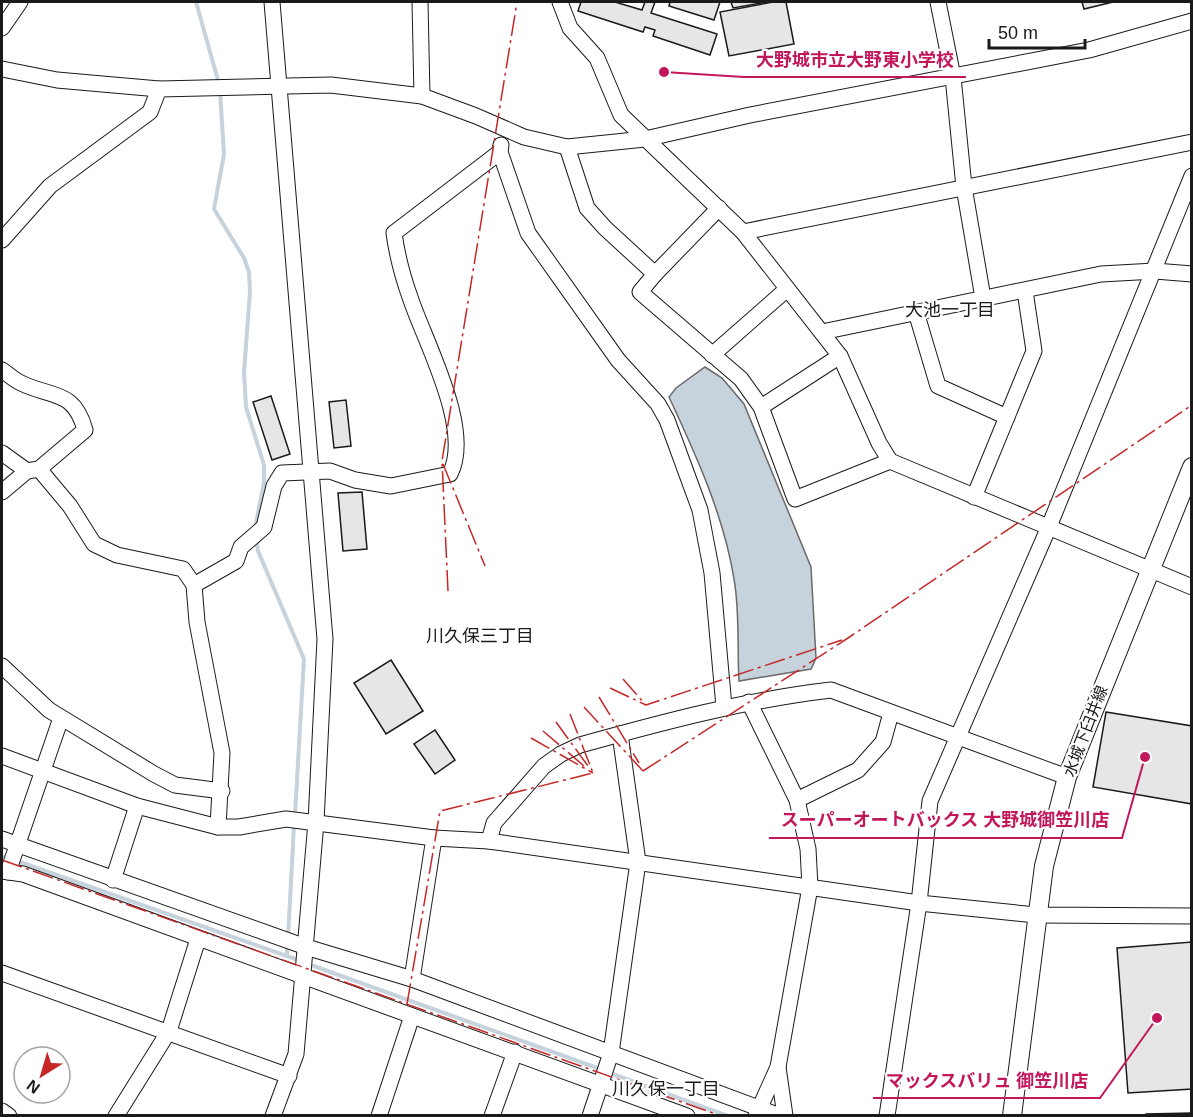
<svg xmlns="http://www.w3.org/2000/svg" width="1193" height="1117" viewBox="0 0 1193 1117" font-family="Helvetica,'Noto Sans JP',sans-serif">
<style>
.water{fill:#c6d2dc;stroke:#6a6a6a;stroke-width:1.5}
.lines{fill:none;stroke-linecap:round;stroke-linejoin:round}
.stream{stroke:#c6d2dc;stroke-width:4}
.building{fill:#e6e6e6;stroke:#1a1a1a;stroke-width:1.5}
.minor-casing{stroke:#1a1a1a;stroke-width:17}
.major-casing{stroke:#1a1a1a;stroke-width:20}
.minor{stroke:#fff;stroke-width:15}
.major{stroke:#fff;stroke-width:18}
.power{stroke:#c62828;stroke-width:1.5;stroke-dasharray:21 4.5 3 4.5;stroke-linecap:butt}
.labels{text-anchor:middle;stroke-width:4.5;stroke-linejoin:round;paint-order:stroke}
.street-label{font-size:16px;fill:#1a1a1a;stroke:#fff}
.neighbourhood-label{font-size:18px;fill:#1a1a1a;stroke:#fff}
.leader{fill:none;stroke:#c2185b;stroke-width:2}
.callout-dot{fill:#c2185b;stroke:#fff;stroke-width:2}
.callout-label{font-size:18px;text-anchor:middle;font-weight:bold;fill:#c2185b;stroke:#fff;stroke-width:4.5;stroke-linejoin:round;paint-order:stroke}
</style>
<rect width="100%" height="100%" fill="#fff"/>
<path class="water" d="M705,367L722,378L744,404L811,567L816,658L811,669L739,681C737,648 740,612 734,579C724,516 696,455 669,397L676,388Z"/>
<g class="lines">
<g class="stream">
<path d="M196,2L219,84"/>
<path d="M220,91L224,154L214,209L244,258L249,272L250,292L244,372L246,407L264,465V483L255,528"/>
<path d="M256,538L258,551L304,659L295,815"/>
<path d="M2,856L10,859"/>
<path d="M17,861L301,961"/>
<path d="M288,938L294,825"/>
<path d="M287,956V945"/>
<path d="M308,964L600,1069"/>
<path d="M607,1072L728,1116"/>
</g>
</g>
<g class="building">
<path d="M581,2H615L642,10L645,2H655L651,13L717,34L710,55L653,36L655,30L645,27L643,32L578,11Z"/>
<path d="M670,2H720L714,20L669,6Z"/>
<path d="M731,2H767L733,8Z"/>
<path d="M773,2H786L794,44L729,56L720,12Z"/>
<path d="M1082,2H1113L1084,9Z"/>
<path d="M271,396L290,454L272,460L253,402Z"/>
<path d="M346,400L351,446L334,448L329,402Z"/>
<path d="M362,492L367,549L343,551L338,493Z"/>
<path d="M391,660L423,711L386,734L354,683Z"/>
<path d="M1106,712L1192,726V804L1093,787Z"/>
<path d="M435,730L455,760L435,774L414,744Z"/>
<path d="M1192,942V1089L1128,1093L1117,948Z"/>
<path d="M1192,1113V1116H1146V1114Z"/>
</g>
<g class="lines">
<defs>
<g id="minor">
<path d="M272,2L325,639L316,822L296,1054L273,1116"/>
<path d="M420,2L422,96"/>
<path d="M560,2L570,28L597,58L621,115L743,232L840,356L879,443L890,461L1192,587"/>
<path d="M938,2L953,77L964,187L983,298"/>
<path d="M2,28L20,2"/>
<path d="M2,69L57,80L159,89L331,85L422,96L476,116L524,137L567,147L645,139L750,115L1089,50L1192,21"/>
<path d="M501,145L500,152L528,233L618,360L658,404L667,420L700,510L712,573L724,707"/>
<path d="M567,147L587,208L605,228L655,274L640,292L741,379L761,407L795,499L890,461"/>
<path d="M743,232L1192,142"/>
<path d="M2,240L50,186L150,112L159,89"/>
<path d="M655,274L719,208"/>
<path d="M916,312L938,386L1007,417"/>
<path d="M822,332L1101,274L1155,271L1192,274"/>
<path d="M712,355L787,289"/>
<path d="M2,370C8,374 14,380 21,383C51,398 74,389 85,430L39,469L27,471L2,492"/>
<path d="M761,407L840,356"/>
<path d="M2,453L27,471"/>
<path d="M39,469L70,506L94,544L117,555L183,569L194,585L197,622L222,753L218,827"/>
<path d="M974,497L1034,351L1025,291"/>
<path d="M194,585L236,561L241,547L264,527L274,486L282,473L330,471L355,480L391,486L450,474C473,430 426,344 411,300C403,278 397,255 394,233L500,152"/>
<path d="M2,666L49,710L154,774L175,785L222,791"/>
<path d="M749,702L797,800L808,849L810,887L778,1067L756,1116"/>
<path d="M2,756L137,806L218,827H239L286,819L434,838L489,841L919,903L1036,915L1192,916"/>
<path d="M797,800L858,770L883,742L891,713"/>
<path d="M2,839L306,947L412,979L780,1116"/>
<path d="M489,841L494,823L544,766L561,754L580,745C663,722 745,700 831,690L1067,777"/>
<path d="M2,871L23,874L687,1116"/>
<path d="M8,872L61,718"/>
<path d="M113,880L137,806"/>
<path d="M2,973L289,1076"/>
<path d="M412,979L434,838"/>
<path d="M778,1067L785,1116"/>
<path d="M2,1111L9,1116"/>
<path d="M116,1116L169,1031L198,939"/>
<path d="M379,1116L412,1016"/>
<path d="M492,1116L515,1052"/>
<path d="M590,1116L611,1053L638,862L620,734"/>
<path d="M887,1116L919,903L930,801L1048,529L1192,176"/>
</g>
<path id="major" d="M1012,1116L1044,866L1067,777L1192,467"/>
</defs>
<use href="#minor" class="minor-casing"/>
<use href="#major" class="major-casing"/>
<use href="#minor" class="minor"/>
<use href="#major" class="major"/>
<g class="power">
<path d="M443,464L485,566"/>
<path d="M448,591L442,461L517,2"/>
<path d="M623,679L644,703"/>
<path d="M610,688L646,705L842,640"/>
<path d="M599,697L639,763"/>
<path d="M584,707L643,771"/>
<path d="M570,714L593,773"/>
<path d="M556,722L588,766"/>
<path d="M543,731L584,766"/>
<path d="M531,738L593,773"/>
<path d="M643,771L848,638L1192,405"/>
<path d="M2,860L721,1116"/>
<path d="M407,1004L440,811L593,773"/>
</g>
</g>
<g class="labels">
<g class="street-label">
<text transform="translate(1085 731) rotate(-69)" y="6">水城下臼井線</text>
</g>
<g class="neighbourhood-label">
<text x="950" y="316">大池一丁目</text>
<text x="480" y="642">川久保三丁目</text>
<text x="666" y="1095">川久保一丁目</text>
</g>
</g>
<path class="leader" d="M664 72L744 77H966M1145 757L1122 838H769M1157 1018L1100 1098H873"/>
<g class="callout-dot">
<circle cx="664" cy="72" r="6"/>
<circle cx="1145" cy="757" r="6"/>
<circle cx="1157" cy="1018" r="6"/>
</g>
<g class="callout-label">
<text x="855" y="66">大野城市立大野東小学校</text>
<text x="945" y="826">スーパーオートバックス 大野城御笠川店</text>
<text x="987" y="1087">マックスバリュ 御笠川店</text>
</g>
<rect width="1193" height="1117" fill="none" stroke="#1a1a1a" stroke-width="6"/>
<g transform="translate(42 1075) rotate(217)"><circle r="28" fill="#ffffff" stroke="#a3a3a3" stroke-width="1.5"/>
<path d="M0-4.5L10 22L0 15L-10 22Z" fill="#c62828"/>
<text y="-9" font-size="16" font-weight="bold" text-anchor="middle" fill="#1a1a1a">N</text>
</g>
<path d="M989 39v9h96v-9" fill="none" stroke="#1a1a1a" stroke-width="3"/>
<text x="998" y="39" font-size="18" fill="#1a1a1a" stroke="#ffffff" stroke-width="4.5" paint-order="stroke">50 m</text>
</svg>
